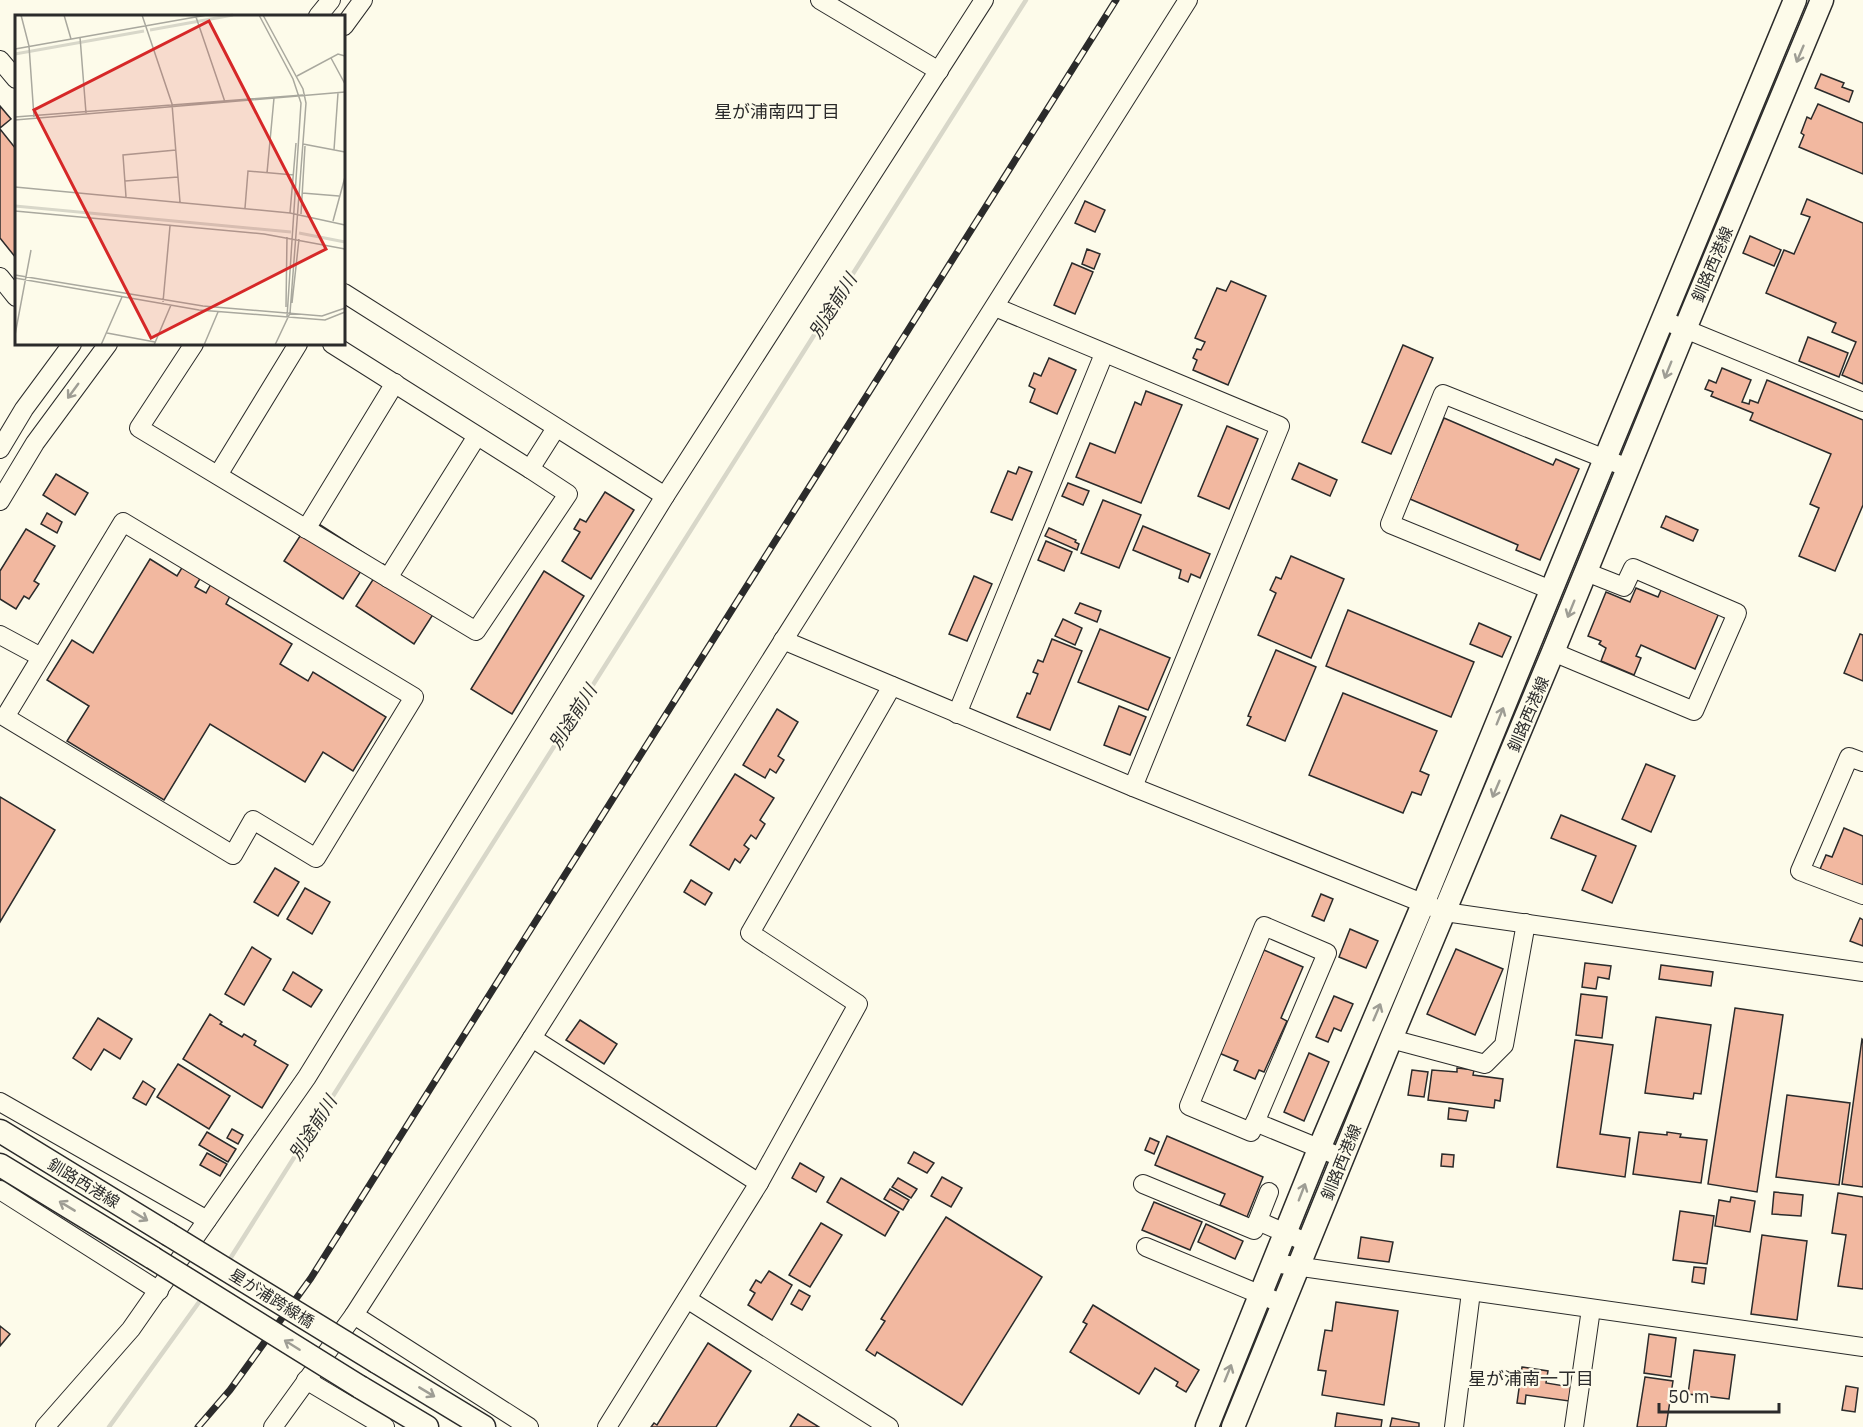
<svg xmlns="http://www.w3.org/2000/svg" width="1863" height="1427" viewBox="0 0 1863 1427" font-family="'IBM Plex Sans','Noto Sans JP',sans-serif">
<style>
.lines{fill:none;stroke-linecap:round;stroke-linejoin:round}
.stream{stroke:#d8d7c9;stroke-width:4.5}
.building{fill:#f2b8a0;stroke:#2b2b2b;stroke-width:1.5}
.minor-casing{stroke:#2b2b2b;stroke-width:20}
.major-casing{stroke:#2b2b2b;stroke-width:25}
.minor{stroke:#fdfbea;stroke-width:18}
.major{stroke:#fdfbea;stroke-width:22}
.rail-casing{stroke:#2b2b2b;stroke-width:7}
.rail{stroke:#fdfbea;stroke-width:4.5;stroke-dasharray:14;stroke-linecap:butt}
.major-bridge-casing{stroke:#2b2b2b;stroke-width:25;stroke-linecap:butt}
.major-bridge{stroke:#fdfbea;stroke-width:22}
.oneway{stroke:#9e9d94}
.labels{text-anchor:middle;stroke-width:4.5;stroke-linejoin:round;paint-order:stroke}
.street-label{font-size:16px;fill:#2b2b2b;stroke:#fdfbea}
.neighbourhood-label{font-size:18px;fill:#2b2b2b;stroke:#fdfbea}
.water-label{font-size:18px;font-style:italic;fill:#2b2b2b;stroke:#fdfbea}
.inset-river{fill:none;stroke:#d8d7c9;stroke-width:3}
.inset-road{fill:none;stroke:#a9a89e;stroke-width:1.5}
.view{fill:#d62828;fill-opacity:0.15;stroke:#d62828;stroke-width:3}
.inset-edge{fill:none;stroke:#2b2b2b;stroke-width:3}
</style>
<rect width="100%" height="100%" fill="#fdfbea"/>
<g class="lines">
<g class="stream">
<path d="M228,1262L1026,0"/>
<path d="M109,1427L202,1298"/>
</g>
</g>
<g class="building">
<path d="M1821,74L1844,83L1842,87L1853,91L1849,102L1815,88Z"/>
<path d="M1818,104L1863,123V174L1799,147L1804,135L1801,133L1807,117L1811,119Z"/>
<path d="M0,106L11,119L0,128Z"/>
<path d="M0,129L16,149V258L0,238Z"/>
<path d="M1807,199L1863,223V384L1842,375L1856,342L1832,332L1836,323L1766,293L1784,250L1794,254L1810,217L1801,214Z"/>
<path d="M1085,201L1105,210L1095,232L1075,223Z"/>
<path d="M1750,236L1781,250L1774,266L1743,253Z"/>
<path d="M1087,249L1100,254L1094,269L1082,264Z"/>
<path d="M1072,263L1093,272L1075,314L1054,305Z"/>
<path d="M1231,281L1266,296L1228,385L1193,370L1197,360L1193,358L1197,349L1201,350L1205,342L1195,338L1217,288L1226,291Z"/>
<path d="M1808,337L1848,353L1839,377L1799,361Z"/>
<path d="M1403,345L1433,358L1391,454L1362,442Z"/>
<path d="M1049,358L1076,370L1057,414L1030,402L1035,389L1029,386L1034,373L1041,376Z"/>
<path d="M1722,368L1751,380L1742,402L1749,404L1750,400L1758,403L1767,380L1863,420V505L1835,571L1799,556L1819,508L1810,504L1831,454L1750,420L1753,413L1711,396L1713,392L1705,389L1709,380L1716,383Z"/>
<path d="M1146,391L1182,405L1141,503L1076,477L1090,443L1115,453L1135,402L1141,405Z"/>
<path d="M1444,418L1553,465L1556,459L1579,469L1540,560L1516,550L1518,545L1410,499Z"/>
<path d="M1227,426L1258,439L1229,509L1198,496Z"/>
<path d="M1299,463L1337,480L1330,496L1292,479Z"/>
<path d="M1019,467L1032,472L1012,520L991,512L1008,471L1016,474Z"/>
<path d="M56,474L88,493L75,515L43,495Z"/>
<path d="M1068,483L1089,491L1083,505L1062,496Z"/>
<path d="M605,492L634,510L591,579L562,561L580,532L574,529L580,519L586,522Z"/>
<path d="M1103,500L1141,515L1119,568L1081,553Z"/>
<path d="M47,513L62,522L57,533L41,524Z"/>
<path d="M1666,516L1698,530L1693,541L1661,527Z"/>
<path d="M311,519L370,557L343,599L284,561Z"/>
<path d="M1143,526L1210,554L1200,578L1191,574L1188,582L1179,578L1181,570L1133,550Z"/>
<path d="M1049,528L1076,540L1075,542L1079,544L1077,550L1045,536Z"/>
<path d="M26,529L55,546L34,581L39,584L29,599L24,596L16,609L0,599V571Z"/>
<path d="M1046,541L1072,552L1064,571L1038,560Z"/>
<path d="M1291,556L1344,579L1311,658L1258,635L1276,593L1270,590L1276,577L1281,579Z"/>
<path d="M150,559L177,576L183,566L201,577L195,587L206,593L211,584L230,596L226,604L292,644L280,664L308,681L313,672L386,717L353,771L323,752L305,782L210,724L164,800L67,741L89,706L47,680L72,640L93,653Z"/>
<path d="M383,564L441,602L414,644L356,606Z"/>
<path d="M544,571L584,596L512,714L471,689Z"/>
<path d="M974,576L992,584L967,641L949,634Z"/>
<path d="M1636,588L1658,597L1662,588L1719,613L1695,669L1641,645L1636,656L1641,658L1634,675L1601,661L1606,648L1599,644L1601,641L1588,636L1606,592L1630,602Z"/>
<path d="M1080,603L1101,611L1097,622L1075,613Z"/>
<path d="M1348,610L1474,662L1451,717L1326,666Z"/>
<path d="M1063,619L1082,628L1075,645L1055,636Z"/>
<path d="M1479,623L1511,637L1502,657L1470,644Z"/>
<path d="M1100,629L1170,658L1148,710L1078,682Z"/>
<path d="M1860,634L1863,635V681L1844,673Z"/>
<path d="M1052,639L1082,651L1050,730L1017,717L1027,693L1030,694L1038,674L1033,672L1038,660L1043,662Z"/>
<path d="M1276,650L1316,667L1285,741L1247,725L1251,717L1248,716Z"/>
<path d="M1343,693L1437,731L1420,771L1429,775L1421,795L1412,792L1403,813L1309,775Z"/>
<path d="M1119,706L1146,717L1130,755L1104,745Z"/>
<path d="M777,709L798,722L778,756L784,760L776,773L770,769L765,778L743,765Z"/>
<path d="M1646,764L1675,776L1651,832L1622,819Z"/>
<path d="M735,774L774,798L760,820L765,824L756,839L751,835L744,845L749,849L740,863L735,859L729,870L690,845Z"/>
<path d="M0,797L55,830L0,922Z"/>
<path d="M1561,815L1636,846L1612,903L1582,890L1596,856L1551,838Z"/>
<path d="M1844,828L1863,836V887L1820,869L1826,855L1832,857Z"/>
<path d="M275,868L299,882L278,916L254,902Z"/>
<path d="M691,880L712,893L705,905L684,892Z"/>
<path d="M305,888L330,902L312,934L287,919Z"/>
<path d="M1321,894L1333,899L1324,921L1312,916Z"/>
<path d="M1860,918L1863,920V946L1850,941Z"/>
<path d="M1350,929L1378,941L1366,968L1339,957Z"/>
<path d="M252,947L271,959L244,1005L225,994Z"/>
<path d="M1456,949L1503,969L1475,1035L1427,1014Z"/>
<path d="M1264,950L1303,967L1281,1018L1287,1021L1264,1072L1259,1070L1255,1079L1234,1070L1238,1061L1219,1053Z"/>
<path d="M1585,963L1611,966L1609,979L1598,977L1596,989L1582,987Z"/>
<path d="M1661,965L1713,972L1711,986L1659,979Z"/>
<path d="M293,972L322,990L311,1007L283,990Z"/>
<path d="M1581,994L1607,997L1602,1038L1576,1035Z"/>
<path d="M1334,996L1353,1004L1341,1031L1334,1028L1328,1042L1316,1037Z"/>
<path d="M1735,1008L1783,1015L1757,1192L1708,1184Z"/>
<path d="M210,1014L222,1022L220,1024L242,1037L244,1034L256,1041L254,1045L288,1065L262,1108L183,1059Z"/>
<path d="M1656,1017L1711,1025L1701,1094L1694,1093L1693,1099L1645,1093Z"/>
<path d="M98,1018L132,1039L120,1059L104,1049L91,1070L73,1058Z"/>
<path d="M580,1020L617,1044L604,1064L566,1040Z"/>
<path d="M1862,1039L1863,1040V1187L1842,1184Z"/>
<path d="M1575,1040L1613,1045L1600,1134L1630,1138L1625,1177L1557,1167Z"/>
<path d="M1309,1053L1329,1062L1304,1121L1284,1112Z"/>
<path d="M178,1064L230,1096L209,1129L157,1097Z"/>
<path d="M1457,1068L1474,1070L1473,1075L1503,1079L1500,1101L1495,1100L1494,1108L1428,1100L1432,1070L1457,1072Z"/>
<path d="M1412,1070L1428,1072L1424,1097L1408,1095Z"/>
<path d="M143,1081L155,1089L146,1105L133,1098Z"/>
<path d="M1787,1095L1850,1103L1839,1185L1776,1177Z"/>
<path d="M1449,1108L1468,1111L1466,1121L1448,1119Z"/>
<path d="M232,1129L243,1135L238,1144L227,1138Z"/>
<path d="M207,1132L236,1149L228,1162L199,1145Z"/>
<path d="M1639,1132L1667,1135V1132L1681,1134L1680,1137L1707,1140L1701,1183L1633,1174Z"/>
<path d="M1167,1136L1263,1177L1247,1217L1220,1205L1225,1194L1155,1165Z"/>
<path d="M1150,1138L1159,1142L1154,1154L1145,1150Z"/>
<path d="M914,1152L934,1163L927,1173L908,1163Z"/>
<path d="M207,1153L227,1164L220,1176L200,1165Z"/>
<path d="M1442,1154L1454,1155L1453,1167L1441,1166Z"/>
<path d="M800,1163L824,1177L816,1192L792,1178Z"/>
<path d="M942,1177L962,1188L951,1207L931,1196Z"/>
<path d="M841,1178L899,1212L885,1236L827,1202Z"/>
<path d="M898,1178L917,1189L911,1198L892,1187Z"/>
<path d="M890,1189L909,1200L903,1210L884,1199Z"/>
<path d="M1774,1192L1803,1195L1801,1216L1772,1214Z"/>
<path d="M1838,1193L1863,1197V1289L1838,1286L1846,1235L1832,1233Z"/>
<path d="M1731,1197L1755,1201L1750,1232L1715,1226L1719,1200L1730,1202Z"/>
<path d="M1154,1202L1202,1222L1190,1250L1142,1230Z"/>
<path d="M1680,1211L1714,1216L1707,1264L1673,1260Z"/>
<path d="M946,1217L1042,1277L962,1405L877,1352L875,1356L866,1350L885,1321L881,1319Z"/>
<path d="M821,1223L842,1235L810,1287L789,1275Z"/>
<path d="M1206,1224L1243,1241L1235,1259L1198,1242Z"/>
<path d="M1762,1235L1807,1241L1797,1320L1751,1314Z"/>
<path d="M1361,1237L1393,1242L1389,1262L1358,1258Z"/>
<path d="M1694,1267L1706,1268L1704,1284L1692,1282Z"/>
<path d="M769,1271L792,1285L772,1320L748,1305L755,1293L750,1290L756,1280L761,1283Z"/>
<path d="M799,1290L810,1296L802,1310L791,1304Z"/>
<path d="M1336,1302L1398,1311L1384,1405L1322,1395L1326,1371L1318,1370L1325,1330L1332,1331Z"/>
<path d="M1093,1305L1199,1370L1186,1392L1176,1386L1178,1382L1155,1368L1139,1394L1070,1352L1087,1324L1083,1322Z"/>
<path d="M0,1326L10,1334L0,1346Z"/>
<path d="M1649,1334L1676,1338L1671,1377L1644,1373Z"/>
<path d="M708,1343L751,1371L716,1427H651L654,1423L657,1425Z"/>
<path d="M1694,1350L1735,1355L1729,1399L1688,1394Z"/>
<path d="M1522,1367L1548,1371L1546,1383L1571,1387L1569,1401L1526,1395L1525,1404L1517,1403Z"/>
<path d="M1645,1377L1673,1381L1666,1427H1637Z"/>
<path d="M1846,1386L1858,1388L1855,1412L1842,1410Z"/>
<path d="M1337,1413L1382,1420L1381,1427H1335Z"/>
<path d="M798,1414L819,1427H790Z"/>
<path d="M1392,1418L1419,1423V1427H1390Z"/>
</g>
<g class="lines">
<defs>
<g id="minor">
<path d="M820,0L939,71"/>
<path d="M318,16L331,0"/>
<path d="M344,26L363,0"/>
<path d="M0,60L16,79"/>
<path d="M0,277L16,297"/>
<path d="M344,293L665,496"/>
<path d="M995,307L1280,426L1133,787"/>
<path d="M1663,320L1863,402"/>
<path d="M194,344L139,428L476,631L568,494L530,469"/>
<path d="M332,344L530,469L556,428"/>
<path d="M0,449L24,409L72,344"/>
<path d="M218,475L298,344"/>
<path d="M0,501L35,443L108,344"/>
<path d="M123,522L414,697L316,858L253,820L233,855L5,717Z"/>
<path d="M306,529L395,383"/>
<path d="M388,578L477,436"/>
<path d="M1551,590L1390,524L1443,394L1628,468"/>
<path d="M0,635L41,657"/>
<path d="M783,640L1133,787L1445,912L1863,972"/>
<path d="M1553,652L1694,711L1737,613L1633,568L1624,587L1586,572"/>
<path d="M957,714L1104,354"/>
<path d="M1863,762L1849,757L1800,871L1863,895"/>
<path d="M1264,926L1327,953L1251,1132L1189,1106Z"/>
<path d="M532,1038L759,1183L607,1427"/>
<path d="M1391,1039L1485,1064L1504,1045L1526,923"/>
<path d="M0,1102L207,1220"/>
<path d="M1255,1122L1343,1158"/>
<path d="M759,1183L858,1004L750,933L892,686"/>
<path d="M1143,1184L1254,1230L1269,1192"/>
<path d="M0,1190L159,1291"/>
<path d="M1258,1221L1308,1243"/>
<path d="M1146,1247L1283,1304"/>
<path d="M1274,1263L1863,1347"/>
<path d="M687,1299L889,1427"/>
<path d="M354,1315L529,1427"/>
<path d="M306,1380L385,1427"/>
<path d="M45,1427L131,1329L307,1077L665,496L984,0"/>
<path d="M273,1427L354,1315L532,1038L1188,0"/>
<path d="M1454,1427L1471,1292"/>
<path d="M1574,1427L1591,1309"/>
</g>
<g id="major">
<path d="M0,1131L168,1234"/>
<path d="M0,1165L153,1258"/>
<path d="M377,1362L484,1427"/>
<path d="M360,1387L427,1427"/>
<path d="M1207,1427L1319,1149L1423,904L1605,459L1795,0"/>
<path d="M1233,1427L1391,1039L1553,652L1685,329L1822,0"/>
</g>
</defs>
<use href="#minor" class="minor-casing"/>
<use href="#major" class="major-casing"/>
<use href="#minor" class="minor"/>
<use href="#major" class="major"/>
<defs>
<path id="rail" d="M198,1427L230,1390L311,1278L1116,0"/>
</defs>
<use href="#rail" class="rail-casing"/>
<use href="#rail" class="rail"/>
<defs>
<g id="major-bridge">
<path d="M168,1234L377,1362"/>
<path d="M153,1258L360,1387"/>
</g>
</defs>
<use href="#major-bridge" class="major-bridge-casing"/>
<use href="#major-bridge" class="major-bridge"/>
</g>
<defs><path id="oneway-shaft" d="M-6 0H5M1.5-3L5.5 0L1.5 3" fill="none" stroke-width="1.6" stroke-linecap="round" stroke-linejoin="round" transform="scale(1.5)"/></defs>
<g class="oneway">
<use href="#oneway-shaft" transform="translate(1800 54) rotate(113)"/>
<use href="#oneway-shaft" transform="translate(1668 370) rotate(112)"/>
<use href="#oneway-shaft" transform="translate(73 391) rotate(126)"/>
<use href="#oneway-shaft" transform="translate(1571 609) rotate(112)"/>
<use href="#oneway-shaft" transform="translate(1500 716) rotate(-68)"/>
<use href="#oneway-shaft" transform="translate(1496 789) rotate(113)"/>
<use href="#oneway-shaft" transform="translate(1377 1012) rotate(-67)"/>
<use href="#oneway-shaft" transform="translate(1302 1192) rotate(-69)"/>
<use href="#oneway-shaft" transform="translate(67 1206) rotate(-149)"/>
<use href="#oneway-shaft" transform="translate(140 1216) rotate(31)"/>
<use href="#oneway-shaft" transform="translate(292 1345) rotate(-148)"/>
<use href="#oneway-shaft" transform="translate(1228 1373) rotate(-68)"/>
<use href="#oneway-shaft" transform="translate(427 1392) rotate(31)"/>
</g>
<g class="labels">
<g class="street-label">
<text transform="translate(1712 264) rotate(-67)" y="6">釧路西港線</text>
<text transform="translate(1528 714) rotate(-67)" y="6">釧路西港線</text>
<text transform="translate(1341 1162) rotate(-68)" y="6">釧路西港線</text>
<text transform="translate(84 1183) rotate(31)" y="6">釧路西港線</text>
<text transform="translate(272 1298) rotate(32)" y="6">星が浦跨線橋</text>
</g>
<g class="neighbourhood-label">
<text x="777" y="118">星が浦南四丁目</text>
<text x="1531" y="1385">星が浦南一丁目</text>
</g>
<g class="water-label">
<text transform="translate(833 306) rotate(-58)" y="6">別途前川</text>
<text transform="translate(573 717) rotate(-58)" y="6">別途前川</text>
<text transform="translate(313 1128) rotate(-58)" y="6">別途前川</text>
</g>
</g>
<g transform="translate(15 15)">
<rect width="330" height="330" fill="#fdfbea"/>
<path class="inset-river" d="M135,15L218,0M0,39L129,16M0,191L276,217M284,218L330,227"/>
<path class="inset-road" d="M6,0L14,31L19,102M49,0L56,24M127,0L157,89L165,187M244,0L278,64L286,88L272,302M248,0L288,74L291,88L275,298L260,330M181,2L210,87M65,22L71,98M0,34L192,0M316,43L330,69M282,61L323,39L330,41M0,102L288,80M0,105L330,77M288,129L330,137M319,135L323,78M252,158L259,83M110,166L163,162M0,172L275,198L330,210M287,178L324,181M111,182L108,140L161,135M230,193L233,156L279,160M0,196L249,219L330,234M275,198L281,128M286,199L290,131M318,206L330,162M0,260L188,291L307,301L330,293M0,263L184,295L310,305L330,297M148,287L155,211M277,288L284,224M271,292L272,222M92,318L140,327M0,320L16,235M86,330L107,282M139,330L156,290M189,330L203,297"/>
<path class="view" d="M194,6L311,234L136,323L19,95Z"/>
<rect width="330" height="330" class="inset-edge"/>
</g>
<path d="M1659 1403v9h120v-9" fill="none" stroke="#2b2b2b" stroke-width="3"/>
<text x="1668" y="1403" font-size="18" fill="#2b2b2b" stroke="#fdfbea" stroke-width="4.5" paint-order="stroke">50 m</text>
</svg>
